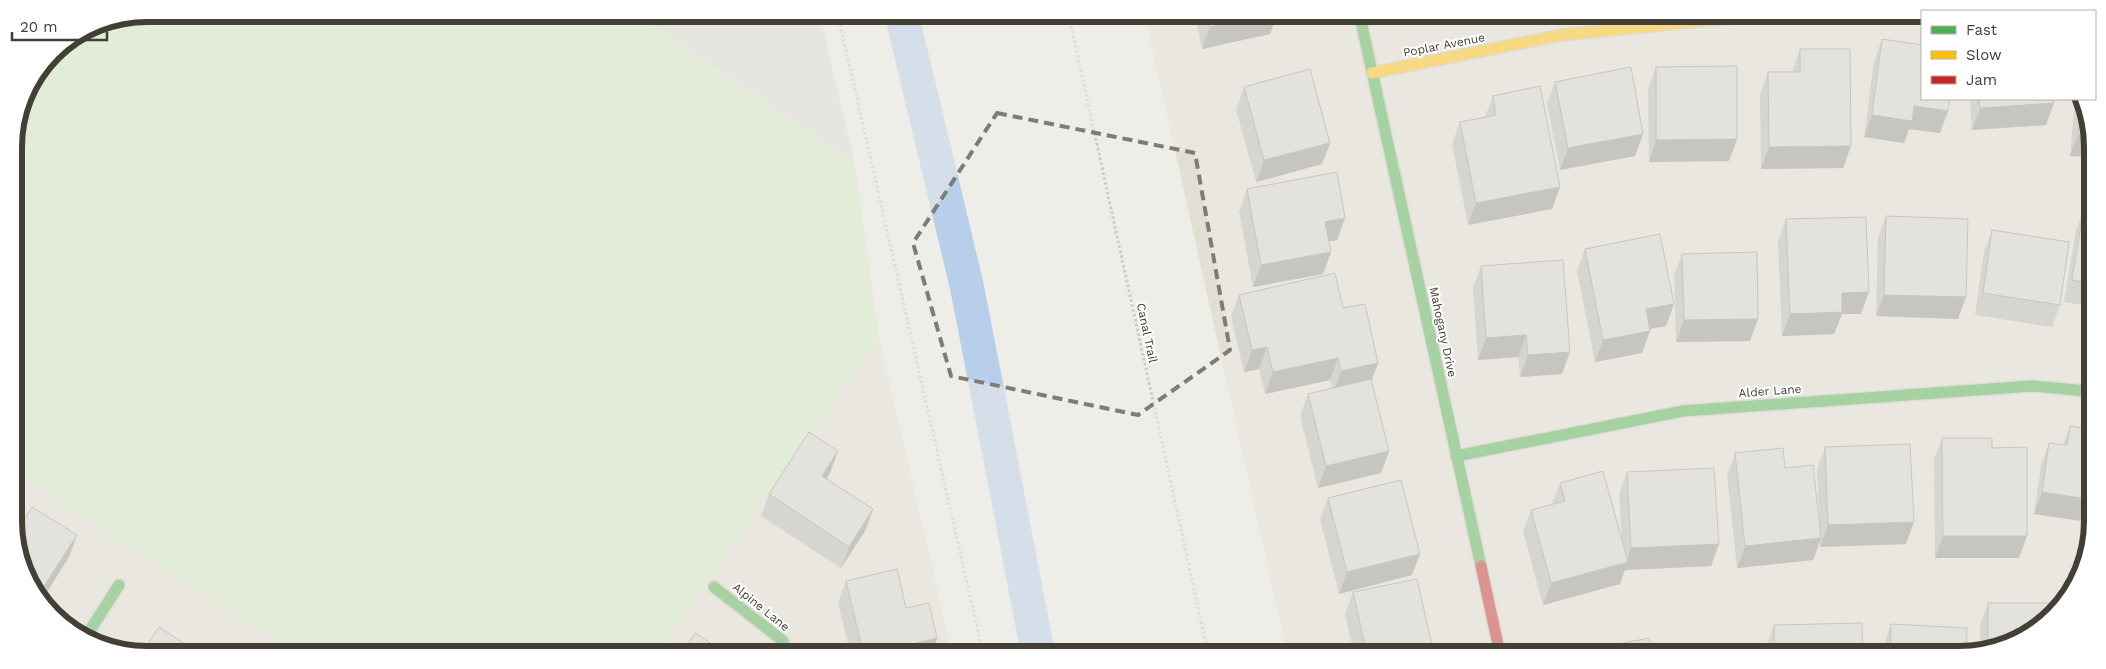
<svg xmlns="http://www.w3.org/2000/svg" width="2106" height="669" viewBox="0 0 2106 669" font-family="'Work Sans',sans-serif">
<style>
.residential{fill:#e2e0d4}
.industrial{fill:#dedcd5}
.green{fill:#d6e9c7}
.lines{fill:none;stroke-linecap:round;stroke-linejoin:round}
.canal{stroke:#b7cfeb;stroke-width:34}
.fast-casing{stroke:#cccbbe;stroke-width:14}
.slow-casing{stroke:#cccbbe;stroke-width:14}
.jam-casing{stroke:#cccbbe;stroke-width:14}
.path{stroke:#cccbc6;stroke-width:3;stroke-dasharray:2.5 2.5;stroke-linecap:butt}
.fast{stroke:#4caf50;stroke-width:11}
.slow{stroke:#ffc107;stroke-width:11}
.jam{stroke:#c62828;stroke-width:11}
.wall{fill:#b9b8b2}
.shaded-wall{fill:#969691}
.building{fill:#d7d6cf;stroke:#969691}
.marked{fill:none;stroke:#7f7c73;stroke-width:4;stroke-dasharray:10 6;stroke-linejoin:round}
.labels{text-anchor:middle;stroke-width:4;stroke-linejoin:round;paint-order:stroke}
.street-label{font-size:12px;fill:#433f34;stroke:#fff}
.rim{fill:none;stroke:#433f34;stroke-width:6}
</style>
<rect width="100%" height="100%" fill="#eeede7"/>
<g class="residential">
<path d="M1145,16L1922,18V99H2079L2090,122L2088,557L2070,596L2040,627L1967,655L1287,653Z"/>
<path d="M879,338L952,653L658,652Z"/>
<path d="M16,474L292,651H112L47,610L16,547Z"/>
</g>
<path class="industrial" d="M638,15H820L855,164Z"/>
<path class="green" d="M147,14L638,15L855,164L879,338L658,652L292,651L16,474L14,139L24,96L53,53L96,24Z"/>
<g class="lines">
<path class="canal" d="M902,16L967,287L1038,653"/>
<defs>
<g id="fast">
<path d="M1360,17L1481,566"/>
<path d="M1456,456L1683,411L2032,386L2088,391"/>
<path d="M714,587L783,641L785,652"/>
<path d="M87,635L119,585"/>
</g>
<path id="slow" d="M1372,73L1562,35L1729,18"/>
<path id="jam" d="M1481,566L1500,654"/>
</defs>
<use href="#fast" class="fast-casing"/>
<use href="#slow" class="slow-casing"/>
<use href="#jam" class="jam-casing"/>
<g class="path">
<path d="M838,15L983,653"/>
<path d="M1069,16L1208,653"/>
</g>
<use href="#fast" class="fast"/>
<use href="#slow" class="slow"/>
<use href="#jam" class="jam"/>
</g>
<g class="wall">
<path d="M1195,16L1276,17L1270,34L1202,49Z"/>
<path d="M1882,39L1948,111L1940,133L1909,129L1904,143L1864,137L1874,61Z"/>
<path d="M1800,49L1851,146L1843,168L1761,169L1760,94L1768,72H1792Z"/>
<path d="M1656,67L1737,139L1729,161L1649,162L1648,89Z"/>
<path d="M1555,82L1643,134L1635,156L1560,170L1547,103Z"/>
<path d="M1244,87L1330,143L1322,164L1256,182L1236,109Z"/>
<path d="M1493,96L1560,187L1552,209L1468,225L1452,144L1460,122L1485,117Z"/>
<path d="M1970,99H2053L2054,103L2046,125L1972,130Z"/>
<path d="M2075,99H2078L2090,122V157L2070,156Z"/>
<path d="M1247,189L1345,218L1337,240L1328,242L1331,252L1323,274L1253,287L1239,211Z"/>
<path d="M2084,208L2089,209V306L2064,302L2076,230Z"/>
<path d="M1886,216L1958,319L1876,316L1878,238Z"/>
<path d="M1786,219L1869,292L1861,314H1842L1834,334L1782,336L1778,241Z"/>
<path d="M1992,230L2060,305L2052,327L1975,315L1984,252Z"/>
<path d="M1585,249L1674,304L1666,326L1650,329V331L1642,353L1595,362L1577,271Z"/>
<path d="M1682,254L1758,319L1750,341L1676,342L1674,275Z"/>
<path d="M1481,266L1562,374L1520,377L1518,357L1478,360L1473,288Z"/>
<path d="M1239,295L1343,308L1378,363L1371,381L1389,451L1381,473L1318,488L1300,416L1308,394L1332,388L1330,380L1265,394L1259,369L1244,372L1231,316Z"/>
<path d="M2070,426L2088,429L2034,514L2041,465L2049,443L2063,445Z"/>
<path d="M1942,438L1992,448L2019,558H1935L1934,459Z"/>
<path d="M1825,447L1906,544L1820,547V542L1813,560L1737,568L1727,475L1735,453L1819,515L1817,469Z"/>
<path d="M1627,472L1719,544L1711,566L1625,570L1620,584L1543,605L1523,532L1531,510L1552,504L1560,483L1622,540L1619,494Z"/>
<path d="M830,473L827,479L873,509L865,531L841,568L761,516L769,494Z"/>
<path d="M1328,498L1412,575L1339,594L1320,520Z"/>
<path d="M846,581L906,608L937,638L932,653L850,652L838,603Z"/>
<path d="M1353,592L1434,654H1354L1345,614Z"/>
<path d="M1988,603L2040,627L1980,650V625Z"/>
<path d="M1891,624L1966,655H1883L1884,645Z"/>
<path d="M1774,625L1863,655L1766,654V647Z"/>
<path d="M1675,647L1755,654H1672Z"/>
</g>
<g class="shaded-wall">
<path d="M1257,17H1276L1270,34L1202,49L1210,27Z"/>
<path d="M2054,103L2046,125L1972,130L1980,108Z"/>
<path d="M1914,106L1948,111L1940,133L1909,129L1904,143L1864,137L1872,115Z"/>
<path d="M1643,134L1635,156L1560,170L1568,148Z"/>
<path d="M2078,134L2090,135V157L2070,156Z"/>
<path d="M1737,139L1729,161L1649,162L1656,140Z"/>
<path d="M1330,143L1322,164L1256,182L1264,160Z"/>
<path d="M1851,146L1843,168L1761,169L1769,147Z"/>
<path d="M1560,187L1552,209L1468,225L1476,203Z"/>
<path d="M1345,218L1337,240L1317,244L1325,222Z"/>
<path d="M1331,252L1323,274L1253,287L1261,265Z"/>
<path d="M1869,292L1861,314H1842L1834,334L1782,336L1790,314L1842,293Z"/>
<path d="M1884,295L1966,297L1958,319L1876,316Z"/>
<path d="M1674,304L1666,326L1638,331L1646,309Z"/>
<path d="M1758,319L1750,341L1676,342L1684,320Z"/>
<path d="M1650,331L1642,353L1595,362L1603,340Z"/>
<path d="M1526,335L1518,357L1478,360L1486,338Z"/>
<path d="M1267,347L1259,369L1244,372L1252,350Z"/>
<path d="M1570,352L1562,374L1520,377L1528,355Z"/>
<path d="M1338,358L1330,380L1265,394L1273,372Z"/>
<path d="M1378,363L1370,385L1333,393L1341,371Z"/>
<path d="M838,451L830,473L814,498L822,476Z"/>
<path d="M1389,451L1381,473L1318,488L1326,466Z"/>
<path d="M2042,492L2088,499V522L2034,514Z"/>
<path d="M873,509L865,531L841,568L849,547Z"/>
<path d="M1914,522L1906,544L1820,547L1828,525Z"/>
<path d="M77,535L69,557L42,600L39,594Z"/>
<path d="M1943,536H2027L2019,558H1935Z"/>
<path d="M1821,538L1813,560L1737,568L1745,546Z"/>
<path d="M1719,544L1711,566L1625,570L1620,584L1543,605L1551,583L1626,563L1631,548Z"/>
<path d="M1420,554L1412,575L1339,594L1347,572Z"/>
<path d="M937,638L932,653L913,652L916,643Z"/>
</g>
<g class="building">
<path d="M1208,16L1257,17L1210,27Z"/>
<path d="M1882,39L1922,45V99H1950L1948,111L1914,106L1912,121L1872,115Z"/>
<path d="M1800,49H1850L1851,146L1769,147L1768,72H1800Z"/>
<path d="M1737,66V139L1656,140V67Z"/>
<path d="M1631,67L1643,134L1568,148L1555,82Z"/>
<path d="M1310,69L1330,143L1264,160L1244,87Z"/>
<path d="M1540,86L1560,187L1476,203L1460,122L1496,115L1493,96Z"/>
<path d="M1979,99H2053L2054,103L1980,108Z"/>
<path d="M2081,103L2090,122V135L2078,134Z"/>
<path d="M1337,172L1345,218L1325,222L1331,252L1261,265L1247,189Z"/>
<path d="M2084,208L2089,209V283L2072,280Z"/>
<path d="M1886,216L1968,219L1966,297L1884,295Z"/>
<path d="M1866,217L1869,292L1842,293V312L1790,314L1786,219Z"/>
<path d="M1992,230L2069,242L2060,305L1983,293Z"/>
<path d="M1660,234L1674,304L1646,309L1650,331L1603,340L1585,249Z"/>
<path d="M1757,252L1758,319L1684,320L1682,254Z"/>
<path d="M1563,260L1570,352L1528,355L1526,335L1486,338L1481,266Z"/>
<path d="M1335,273L1343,308L1365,304L1378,363L1341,371L1338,358L1273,372L1267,347L1252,350L1239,295Z"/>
<path d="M1371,379L1389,451L1326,466L1308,394Z"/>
<path d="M2070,426L2088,429V499L2042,492L2049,443L2067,445Z"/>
<path d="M809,432L838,451L822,476L873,509L849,547L769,494Z"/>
<path d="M1942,438H1992V448L2027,447V536H1943Z"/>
<path d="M1910,444L1914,522L1828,525L1825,447Z"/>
<path d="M1783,448L1785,468L1813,465L1821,538L1745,546L1735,453Z"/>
<path d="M1714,468L1719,544L1631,548L1627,472Z"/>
<path d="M1603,471L1628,562L1551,583L1531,510L1565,501L1560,483Z"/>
<path d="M1401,480L1420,554L1347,572L1328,498Z"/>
<path d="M32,507L77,535L39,594L16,547V533Z"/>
<path d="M897,569L906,608L929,603L937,638L916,643L918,653L863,652L846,581Z"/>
<path d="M1417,579L1434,654H1367L1353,592Z"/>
<path d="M1988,603H2063L2040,627L1988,647Z"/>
<path d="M1862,623L1863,655H1775L1774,625Z"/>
<path d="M1891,624L1967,628L1966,655H1890Z"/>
<path d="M159,627L185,644L180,651H143Z"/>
<path d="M695,633L724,652H683Z"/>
<path d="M1649,638L1653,654H1567Z"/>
<path d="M1754,644L1755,654H1675V647Z"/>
</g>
<path d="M0 0H2106V669H0ZM997,113L1195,153L1230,350L1138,415L951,376L913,243Z" fill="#eeede7" fill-opacity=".55" fill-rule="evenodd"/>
<path class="marked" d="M997,113L1195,153L1230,350L1138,415L951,376L913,243Z"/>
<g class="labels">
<g class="street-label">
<text transform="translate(1444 45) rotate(-11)" y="4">Poplar Avenue</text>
<text transform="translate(1443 332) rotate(78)" y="4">Mahogany Drive</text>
<text transform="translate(1147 333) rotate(78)" y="4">Canal Trail</text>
<text transform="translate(1770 391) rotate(-4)" y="4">Alder Lane</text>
<text transform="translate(761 607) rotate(39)" y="4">Alpine Lane</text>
</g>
</g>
<path d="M0 0H2106V669H0ZM147 22H1959A125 125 0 0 1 2084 147V521A125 125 0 0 1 1959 646H147A125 125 0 0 1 22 521V147A125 125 0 0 1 147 22Z" fill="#fff" fill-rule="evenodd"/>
<path class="rim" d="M147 22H1959A125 125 0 0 1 2084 147V521A125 125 0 0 1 1959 646H147A125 125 0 0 1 22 521V147A125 125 0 0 1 147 22Z"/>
<rect x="1921" y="10" width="175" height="90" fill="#ffffff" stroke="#b4b2ae"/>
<rect x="1931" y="26" width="25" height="8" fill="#4caf50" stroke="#b4b2ae"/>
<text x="1966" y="35" font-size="15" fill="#433f34">Fast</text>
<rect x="1931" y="51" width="25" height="8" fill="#ffc107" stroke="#b4b2ae"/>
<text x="1966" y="60" font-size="15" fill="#433f34">Slow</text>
<rect x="1931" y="76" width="25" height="8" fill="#c62828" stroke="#b4b2ae"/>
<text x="1966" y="85" font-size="15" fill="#433f34">Jam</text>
<path d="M12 32v8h95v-8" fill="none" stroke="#433f34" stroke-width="2.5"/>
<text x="20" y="32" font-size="15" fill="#433f34" stroke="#ffffff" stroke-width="4" paint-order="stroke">20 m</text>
</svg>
